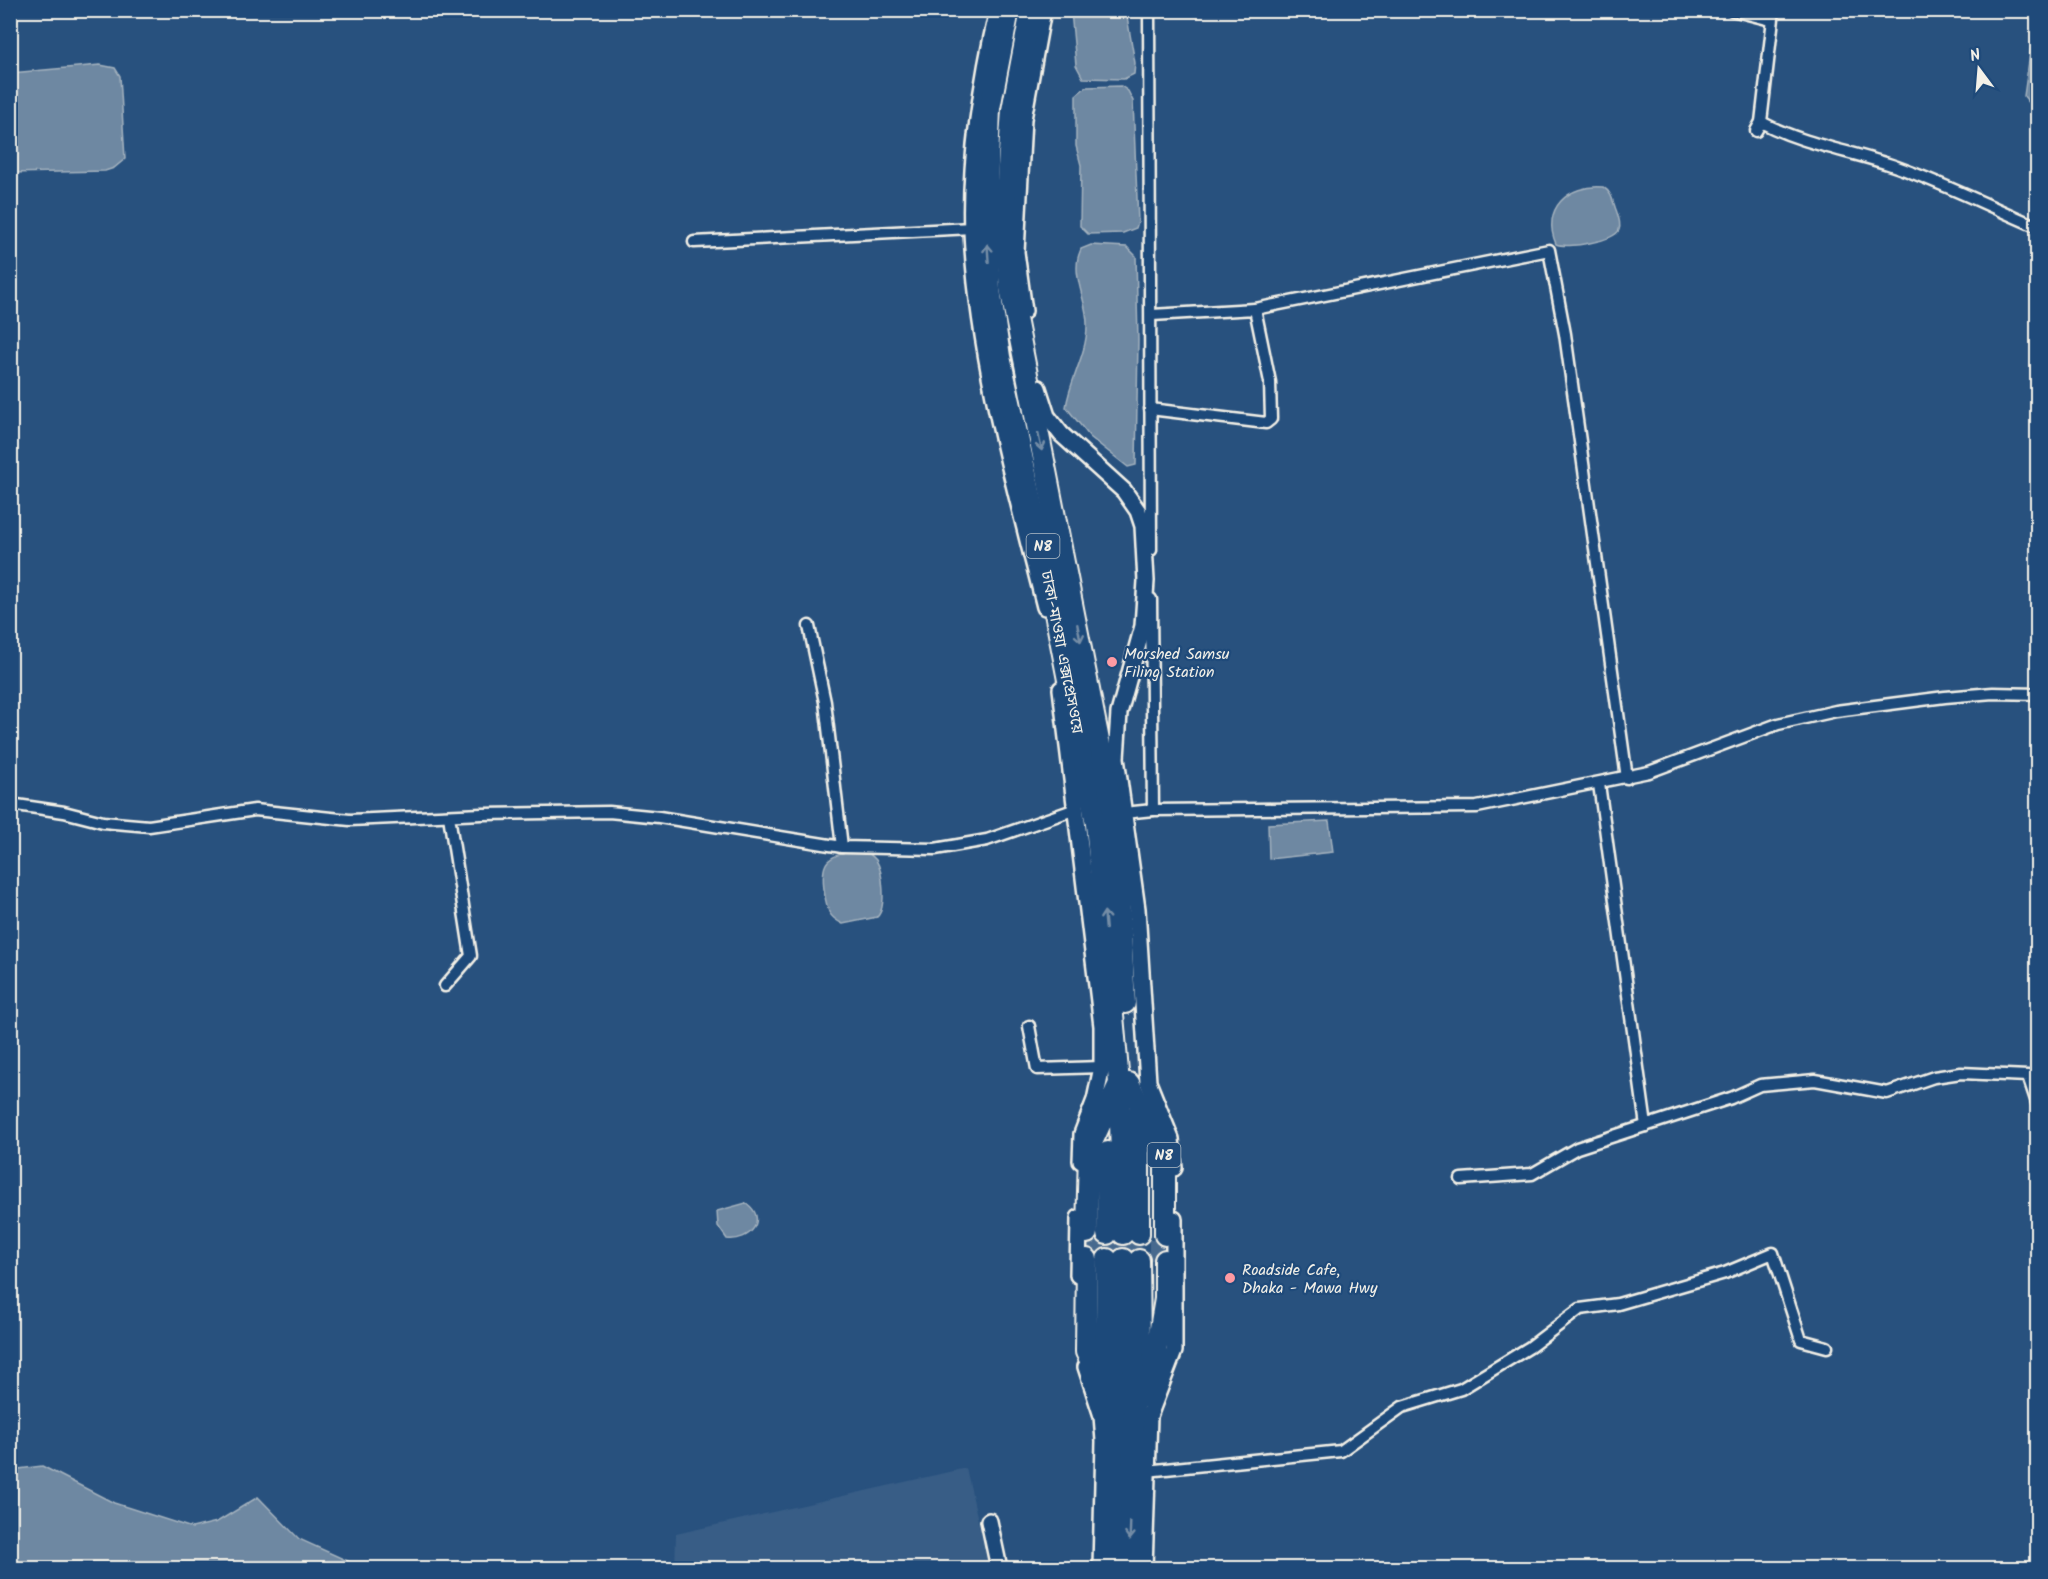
<svg xmlns="http://www.w3.org/2000/svg" width="2048" height="1579" viewBox="0 0 2048 1579" font-family="Kalam,'Noto Sans Bengali',sans-serif">
<style>
.built{fill:#375d86}
.water{fill:#6e88a2;stroke:#a4b2be;stroke-width:1.5}
.lines{fill:none;stroke-linecap:round;stroke-linejoin:round}
.highway-tunnel{stroke:#47698e;stroke-width:20;stroke-dasharray:20 10;stroke-linecap:butt}
.street-casing{stroke:#f4f1e8;stroke-width:15}
.secondary-casing{stroke:#f4f1e8;stroke-width:20}
.highway-casing{stroke:#f4f1e8;stroke-width:24}
.street{stroke:#1f4a7a;stroke-width:10}
.secondary{stroke:#1f4a7a;stroke-width:15}
.highway{stroke:#1f4a7a;stroke-width:20}
.oneway{stroke:#748da6}
.poi-dot{fill:#ff9aa2;stroke:#1f4a7a;stroke-width:2}
.labels{text-anchor:middle;stroke-width:4.5;stroke-linejoin:round;paint-order:stroke}
.shield{fill:#1f4a7a;stroke:#b4bfc7;stroke-width:1.5}
.shield-label{font-size:15px;font-weight:bold;fill:#f4f1e8}
.street-label{font-size:16px;fill:#f4f1e8;stroke:#1f4a7a}
.poi-label{font-size:16px;fill:#f4f1e8;stroke:#1f4a7a;text-anchor:start}
</style>
<rect width="100%" height="100%" fill="#28517e"/>
<filter id="ink" filterUnits="userSpaceOnUse"><feTurbulence type="fractalNoise" baseFrequency=".0167" numOctaves="2"/><feDisplacementMap in="SourceGraphic" scale="12" xChannelSelector="R" yChannelSelector="G"/><feConvolveMatrix kernelMatrix="1 2 1 2 8 2 1 2 1" color-interpolation-filters="sRGB"/></filter>
<g filter="url(#ink)">
<path class="built" d="M966,1468L989,1568H675L676,1534Z"/>
<g class="water">
<path d="M1071,11H1126L1135,63L1134,74L1124,79L1083,78L1076,65Z"/>
<path d="M2036,11H2038L2037,107L2030,104L2024,96Z"/>
<path d="M100,65L115,68L120,76L125,159L114,168L105,171L11,173V73Z"/>
<path d="M1121,86L1128,91L1133,101L1138,222L1136,228L1123,233L1088,234L1080,226L1081,165L1076,146V95L1086,87Z"/>
<path d="M1603,187C1611,192 1612,198 1615,207C1617,213 1622,223 1619,230C1614,241 1567,249 1556,244C1541,209 1568,184 1603,187Z"/>
<path d="M1091,245L1127,247L1136,256L1138,340L1136,465L1128,467L1090,437L1066,407C1070,379 1087,354 1087,326C1088,300 1069,274 1081,249Z"/>
<path d="M1329,821L1333,852L1269,859L1268,824Z"/>
<path d="M860,850C867,852 871,854 876,860C883,871 887,908 877,917L843,924C837,921 832,918 829,912C825,901 819,870 828,861C836,853 850,852 860,850Z"/>
<path d="M746,1203C769,1219 750,1242 727,1239L718,1226L717,1211Z"/>
<path d="M42,1466L114,1503L192,1528L217,1522L258,1497L299,1539L363,1568H11V1470Z"/>
</g>
<g class="lines">
<g class="highway-tunnel">
<path d="M1115,1234V1259"/>
<path d="M1131,1234L1132,1259"/>
<path d="M1093,1259V1233"/>
<path d="M1159,1260V1235"/>
</g>
<defs>
<g id="street">
<path d="M1149,10L1151,550"/>
<path d="M1732,10L1771,20"/>
<path d="M1761,122C1804,145 1852,151 1897,167C1945,184 1991,207 2038,227"/>
<path d="M1756,131L1761,122L1774,10"/>
<path d="M694,242L972,228"/>
<path d="M1255,309L1549,250L1565,334L1627,778"/>
<path d="M1150,409L1266,423L1271,419L1270,382L1255,309L1152,315"/>
<path d="M809,626L825,702L842,847"/>
<path d="M1599,784L1646,1126"/>
<path d="M10,804L64,812L103,822L149,826L255,810L350,820L482,814L609,812L659,817L842,847L935,849L987,840L1076,809"/>
<path d="M1153,810L1477,807L1649,772L1778,724L1836,711L1945,697L1993,693L2038,694"/>
<path d="M1124,813L1153,810L1151,599"/>
<path d="M445,986L471,956L449,816"/>
<path d="M1029,1026L1037,1069L1102,1067"/>
<path d="M1461,1179L1532,1174L1577,1148L1731,1098L1760,1085L1815,1080L1887,1093L1934,1077L1961,1073L2028,1076L2038,1106"/>
<path d="M1146,1471L1341,1451L1402,1407L1461,1389L1530,1347L1580,1309L1618,1304L1725,1273L1773,1253L1801,1340L1827,1347"/>
</g>
<g id="secondary">
<path d="M998,10C982,77 969,163 972,232C978,358 1014,484 1045,607"/>
<path d="M1024,311L1016,252L1023,119L1043,10"/>
<path d="M1038,388L1047,416L1061,434L1124,491L1138,511L1143,526L1146,581L1143,626L1119,713L1116,758L1137,909L1148,1082L1171,1139L1174,1168"/>
<path d="M1061,689L1102,1026V1067L1095,1100L1082,1134L1081,1161"/>
<path d="M1078,1275L1079,1218"/>
<path d="M1086,1367L1102,1416L1104,1441L1101,1568"/>
<path d="M989,1521L999,1568"/>
<path d="M1144,1568L1149,1416L1174,1351V1219"/>
</g>
<g id="highway">
<path d="M1009,10L990,108L986,221L990,289L1000,357L1041,541L1096,824L1119,1083L1123,1234"/>
<path d="M1031,10L1012,110L1004,223L1010,288L1115,822L1125,1003"/>
<path d="M1129,1083L1165,1156V1235"/>
<path d="M1139,1108V1234"/>
<path d="M1087,1233L1089,1149L1117,1088"/>
<path d="M1107,1234L1108,1152"/>
<path d="M1087,1259L1086,1352L1115,1410"/>
<path d="M1139,1260L1140,1350"/>
<path d="M1105,1386L1107,1259"/>
<path d="M1138,1400L1156,1352L1165,1299V1260"/>
<path d="M1112,1568L1115,1410L1123,1327V1259"/>
<path d="M1129,1568L1134,1410L1133,1337"/>
</g>
</defs>
<use href="#street" class="street-casing"/>
<use href="#secondary" class="secondary-casing"/>
<use href="#highway" class="highway-casing"/>
<use href="#street" class="street"/>
<use href="#secondary" class="secondary"/>
<use href="#highway" class="highway"/>
</g>
<defs><path id="oneway-shaft" d="M-6 0H5M1.5-3L5.5 0L1.5 3" fill="none" stroke-width="1.6" stroke-linecap="round" stroke-linejoin="round" transform="scale(1.5)"/></defs>
<g class="oneway">
<use href="#oneway-shaft" transform="translate(988 253) rotate(-94)"/>
<use href="#oneway-shaft" transform="translate(1040 442) rotate(78)"/>
<use href="#oneway-shaft" transform="translate(1079 633) rotate(79)"/>
<use href="#oneway-shaft" transform="translate(1105 920) rotate(-95)"/>
<use href="#oneway-shaft" transform="translate(1130 1531) rotate(92)"/>
</g>
</g>
<g class="poi-dot">
<circle cx="1112" cy="662" r="6"/>
<circle cx="1230" cy="1278" r="6"/>
</g>
<g class="labels">
<g class="shield">
<rect x="1026.5" y="534" width="33" height="24" rx="4.5"/>
<rect x="1147.5" y="1143" width="33" height="24" rx="4.5"/>
</g>
<g class="shield-label">
<text x="1043" y="551">N8</text>
<text x="1164" y="1160">N8</text>
</g>
<g class="street-label">
<text transform="translate(1063 652) rotate(79)" y="6">ঢাকা-মাওয়া এক্সপ্রেসওয়ে</text>
</g>
<g class="poi-label">
<text x="1124" y="659">Morshed Samsu<tspan x="1124" dy="18">Filing Station</tspan></text>
<text x="1242" y="1275">Roadside Cafe,<tspan x="1242" dy="18">Dhaka - Mawa Hwy</tspan></text>
</g>
</g>
<rect width="2048" height="1579" fill="none" stroke="#1f4a7a" stroke-width="36"/>
<rect x="18" y="18" width="2012" height="1543" fill="none" stroke="#f4f1e8" stroke-width="2" filter="url(#ink)"/>
<g transform="translate(1979 69) rotate(344)" stroke="#1f4a7a" stroke-width="4.5" paint-order="stroke">
<path d="M0-4.5L10 22L0 15L-10 22Z" fill="#f4f1e8"/>
<text y="-9" font-size="16" font-weight="bold" text-anchor="middle" fill="#f4f1e8">N</text>
</g>
</svg>
